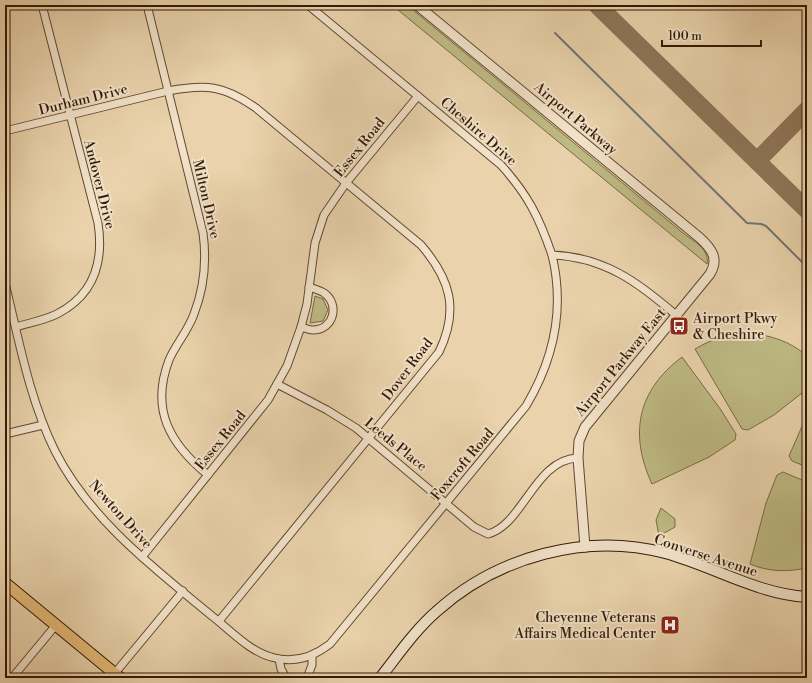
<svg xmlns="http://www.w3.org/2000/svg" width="812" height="683" viewBox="0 0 812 683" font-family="'Libre Bodoni',serif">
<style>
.green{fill:#beba84;stroke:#796a45}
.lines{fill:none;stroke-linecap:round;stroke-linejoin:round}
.stream{stroke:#737770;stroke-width:2}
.taxiway{stroke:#8f7659;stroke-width:18}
.minor-casing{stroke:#624830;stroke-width:9}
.tertiary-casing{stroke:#624830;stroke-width:11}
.secondary-casing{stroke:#341a06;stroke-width:12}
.primary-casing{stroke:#341a06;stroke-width:13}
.minor{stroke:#f1e2c9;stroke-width:7}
.tertiary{stroke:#f1e2c9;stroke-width:9}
.secondary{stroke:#f1e2c9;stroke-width:10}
.primary{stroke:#e5ba76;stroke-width:11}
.labels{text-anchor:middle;stroke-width:4;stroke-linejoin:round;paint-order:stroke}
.street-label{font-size:14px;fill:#341a06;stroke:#f1e2c9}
.poi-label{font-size:14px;fill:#341a06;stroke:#f1e2c9;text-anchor:start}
</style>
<rect width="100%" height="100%" fill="#ead3ac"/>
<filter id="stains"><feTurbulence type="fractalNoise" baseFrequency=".005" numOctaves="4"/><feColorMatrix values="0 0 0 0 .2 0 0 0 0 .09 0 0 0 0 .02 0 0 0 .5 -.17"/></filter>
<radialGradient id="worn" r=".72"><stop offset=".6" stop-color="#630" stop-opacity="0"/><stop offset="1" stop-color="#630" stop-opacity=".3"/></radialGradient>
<g class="green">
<path d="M392,5H407L683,233C693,241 710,249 707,264Z"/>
<path d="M315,296L323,299L328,310L323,321L310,323Z"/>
<path d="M747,333C770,335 790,341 807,356V389L774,415L748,430L742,429L695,349C712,339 727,334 747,333Z"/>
<path d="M682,357L721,410L736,434L735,440L709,457L652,484C629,434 637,391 682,357Z"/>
<path d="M807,415V467L792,461L789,456Z"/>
<path d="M783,472L807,482V568C787,572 769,572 750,564L766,503L777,475Z"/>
<path d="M661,508L675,519V527L659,536L656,520Z"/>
</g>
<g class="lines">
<path class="stream" d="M555,33L747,223L761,224L766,226L807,267"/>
<g class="taxiway">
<path d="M597,5L807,210"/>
<path d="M757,161L807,110"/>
</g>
<defs>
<g id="minor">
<path d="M147,5L203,233C207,262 204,288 194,314C188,331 176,344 169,360C150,410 170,444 208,475"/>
<path d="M308,5L501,165C528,195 539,217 552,255C604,257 638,282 676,315"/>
<path d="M5,131L168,91C206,84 223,85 256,108L421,245C451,280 459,310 439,352L219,621"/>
<path d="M5,283C19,340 29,398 55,451C90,520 154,568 212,616C230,630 249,651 271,657C293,664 313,657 330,644L526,406C554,359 565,309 552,255"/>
<path d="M16,327C29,323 45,320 57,314C94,295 104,262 98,223L42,5"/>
<path d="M301,327L307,304L315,243L324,215L346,183L418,96"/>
<path d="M277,384L327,410L356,428L474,527L488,534C523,525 535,459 578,458"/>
<path d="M5,434L43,425"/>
<path d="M142,557L268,400L287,366L301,327C305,328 309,330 313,330C334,330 340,304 324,293C320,290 314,289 309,287"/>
<path d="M279,659L281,669L286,678"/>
<path d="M12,678L56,625"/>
<path d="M106,678L115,673L183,591"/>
<path d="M307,678L312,665V656"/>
</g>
<path id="tertiary" d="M417,5L700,238C712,249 719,259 710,274L585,427L579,441L578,458L585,547"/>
<path id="secondary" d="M380,678C398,655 415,630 437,611C497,557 586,532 665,553C713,566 757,594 807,597"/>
<path id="primary" d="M5,583L120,678"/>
</defs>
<use href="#minor" class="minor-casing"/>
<use href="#tertiary" class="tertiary-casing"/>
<use href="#secondary" class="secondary-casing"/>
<use href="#primary" class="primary-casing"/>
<use href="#minor" class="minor"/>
<use href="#tertiary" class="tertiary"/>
<use href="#secondary" class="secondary"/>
<use href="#primary" class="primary"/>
</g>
<defs>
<symbol id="bus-square" viewBox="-11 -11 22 22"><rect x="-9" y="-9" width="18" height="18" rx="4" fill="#8f2418" stroke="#f1e2c9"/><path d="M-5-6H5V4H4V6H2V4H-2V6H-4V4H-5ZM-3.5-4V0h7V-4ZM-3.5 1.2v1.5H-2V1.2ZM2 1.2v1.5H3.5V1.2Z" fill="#fff"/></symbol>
<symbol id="hospital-square" viewBox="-11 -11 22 22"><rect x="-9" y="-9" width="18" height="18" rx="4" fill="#8f2418" stroke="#f1e2c9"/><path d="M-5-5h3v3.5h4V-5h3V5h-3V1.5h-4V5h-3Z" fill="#fff"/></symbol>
</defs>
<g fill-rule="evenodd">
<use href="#bus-square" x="668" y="315" width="22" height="22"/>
<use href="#hospital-square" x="659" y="614" width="22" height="22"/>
</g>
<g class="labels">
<g class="street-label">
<text transform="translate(83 99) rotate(-14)" y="5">Durham Drive</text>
<text transform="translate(576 118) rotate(40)" y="5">Airport Parkway</text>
<text transform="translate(479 131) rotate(41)" y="5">Cheshire Drive</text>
<text transform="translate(359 147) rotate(-51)" y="5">Essex Road</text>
<text transform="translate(100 184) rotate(76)" y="5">Andover Drive</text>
<text transform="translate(207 199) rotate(77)" y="5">Milton Drive</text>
<text transform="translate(620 362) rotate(-51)" y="5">Airport Parkway East</text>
<text transform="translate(407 369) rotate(-53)" y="5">Dover Road</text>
<text transform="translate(220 440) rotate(-51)" y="5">Essex Road</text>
<text transform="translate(396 444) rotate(39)" y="5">Leeds Place</text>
<text transform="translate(462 464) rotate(-50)" y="5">Foxcroft Road</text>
<text transform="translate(121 514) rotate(48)" y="5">Newton Drive</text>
<text transform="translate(706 555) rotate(18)" y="5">Converse Avenue</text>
</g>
<g class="poi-label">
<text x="693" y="323">Airport Pkwy<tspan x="693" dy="16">&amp; Cheshire</tspan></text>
<text x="656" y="622" text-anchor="end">Cheyenne Veterans<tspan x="656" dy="16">Affairs Medical Center</tspan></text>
</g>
</g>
<rect width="812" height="683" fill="none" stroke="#ead3ac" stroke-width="20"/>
<rect x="6" y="6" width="800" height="671" fill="none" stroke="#341a06" stroke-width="2"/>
<rect x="10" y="10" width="792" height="663" fill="none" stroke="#341a06"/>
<path d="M662 40v6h99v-6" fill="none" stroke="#341a06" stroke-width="2"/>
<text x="668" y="40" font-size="12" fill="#341a06" stroke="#f1e2c9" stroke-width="3" paint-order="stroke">100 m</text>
<rect width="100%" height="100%" filter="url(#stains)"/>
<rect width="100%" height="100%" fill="url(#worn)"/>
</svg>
